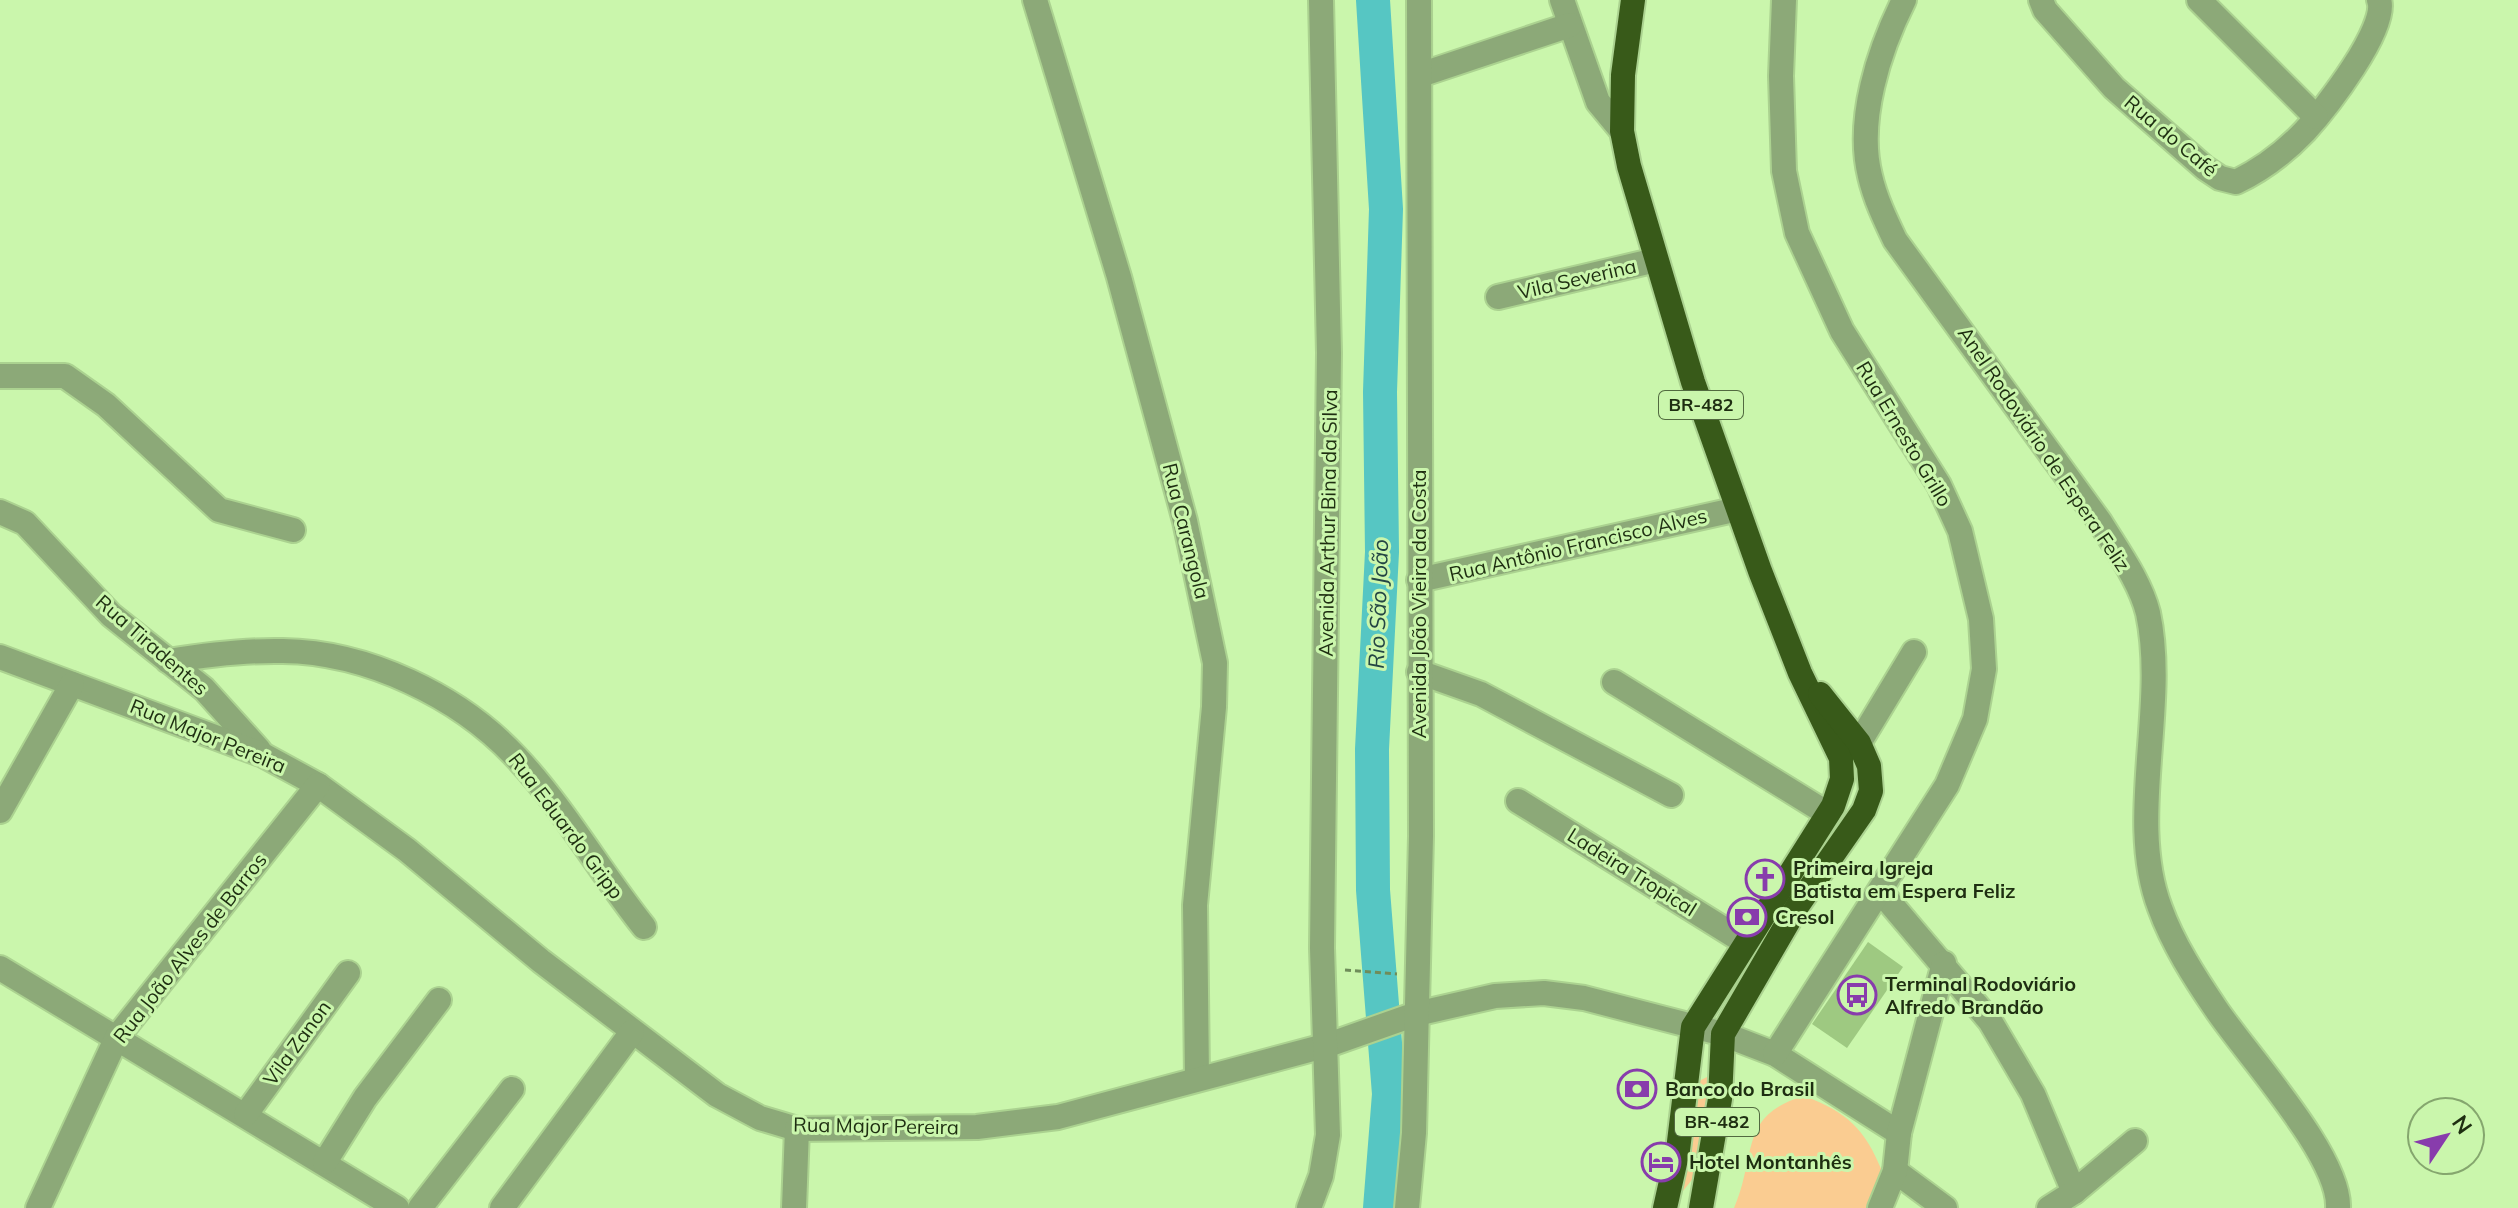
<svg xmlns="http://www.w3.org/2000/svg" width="2518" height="1208" viewBox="0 0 2518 1208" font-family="Mulish,sans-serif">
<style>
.green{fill:#facc91}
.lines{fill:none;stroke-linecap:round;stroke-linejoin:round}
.river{stroke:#56c6c3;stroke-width:34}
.building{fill:#9ec981}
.minor-casing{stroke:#abd290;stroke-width:28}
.highway-casing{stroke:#abd290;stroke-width:28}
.path{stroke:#6f8c5a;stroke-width:3;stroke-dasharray:6 4;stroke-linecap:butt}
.minor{stroke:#8ca978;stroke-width:24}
.highway{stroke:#385a19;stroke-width:24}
.labels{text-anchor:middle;stroke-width:6;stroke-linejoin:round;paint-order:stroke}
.shield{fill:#caf6ac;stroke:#526a40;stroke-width:2}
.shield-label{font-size:18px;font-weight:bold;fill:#1e2e11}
.street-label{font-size:20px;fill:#1e2e11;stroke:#caf6ac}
.poi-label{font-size:20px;font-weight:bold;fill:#1e2e11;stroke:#caf6ac;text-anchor:start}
.water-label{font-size:22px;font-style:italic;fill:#234544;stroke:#caf6ac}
</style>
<rect width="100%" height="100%" fill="#caf6ac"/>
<g class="green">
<path d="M1707,1077L1710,1083L1699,1171L1683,1191L1694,1091L1699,1081Z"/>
<path d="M1804,1096C1847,1112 1865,1129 1882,1171L1867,1208H1734C1757,1156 1738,1115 1804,1096Z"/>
</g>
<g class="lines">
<path class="river" d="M1373,0L1386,209L1380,392L1382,552L1372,749L1373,890L1389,1094L1380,1208"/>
</g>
<path class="building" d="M1868,942L1903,967L1847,1048L1812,1024Z"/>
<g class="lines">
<defs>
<g id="minor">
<path d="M1035,0L1119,277L1185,521L1215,663L1214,707L1195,905L1197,1079"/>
<path d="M1562,0L1598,102L1622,131"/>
<path d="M1904,0C1879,50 1856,120 1870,176C1875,198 1885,219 1895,240L2100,522C2117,550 2140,581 2148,613C2168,707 2126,819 2160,908C2173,944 2195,978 2216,1009C2246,1054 2341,1157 2338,1208"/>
<path d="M2041,0L2045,10L2114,88L2205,168L2220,178L2236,182C2261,170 2286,151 2305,131C2325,109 2389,27 2379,0"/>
<path d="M2199,0L2316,117"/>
<path d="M1420,75L1570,25"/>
<path d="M1498,297L1656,260"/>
<path d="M0,376H65L106,405L219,510L293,530"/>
<path d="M0,512L25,523L111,615L204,689L259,750"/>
<path d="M1419,580L1738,509"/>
<path d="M0,657L263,755L318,785L407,850L541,961L717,1095L760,1118L797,1129L977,1127L1058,1117L1328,1045L1416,1014L1495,996L1544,993L1584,998L1723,1034L1775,1054L1899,1133"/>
<path d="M168,661C206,655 244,650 283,651C367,652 459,696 516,757C564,808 600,872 644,927"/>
<path d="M1419,672L1481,694L1671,795"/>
<path d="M1614,682L1828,814"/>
<path d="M1859,743L1914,652"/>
<path d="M1518,801L1746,943"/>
<path d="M0,811L72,684"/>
<path d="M1880,891L1990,1021L2033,1094L2074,1192"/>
<path d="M0,968L397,1208"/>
<path d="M1775,1054L1947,785L1975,719L1984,669L1981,619L1960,531L1939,485L1842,331L1797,233L1784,171L1781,76L1784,0"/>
<path d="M246,1114L348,973"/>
<path d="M325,1162L365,1098L439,1000"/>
<path d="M1895,1171L1945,1208"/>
<path d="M38,1208L117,1037L318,785"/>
<path d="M420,1208L512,1089"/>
<path d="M502,1208L632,1032"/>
<path d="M794,1208L797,1129"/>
<path d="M1309,1208L1321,1176L1328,1135L1322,948L1329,353L1321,0"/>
<path d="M1407,1208L1414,1133L1421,836L1419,0"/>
<path d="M1880,1208L1895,1171L1899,1133L1944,963"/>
<path d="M2049,1208L2074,1192L2135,1141"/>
</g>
<g id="highway">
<path d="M1633,0L1623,75L1622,131L1629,166L1693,382L1760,571L1800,673L1841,758L1842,779L1833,806L1693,1027L1678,1150L1665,1208"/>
<path d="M1701,1208L1720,1099L1723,1034L1798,905L1864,810L1871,791L1869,766L1859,743L1820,694"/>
</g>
</defs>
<use href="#minor" class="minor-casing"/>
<use href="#highway" class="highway-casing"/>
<path class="path" d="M1345,970L1397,974"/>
<use href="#minor" class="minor"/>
<use href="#highway" class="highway"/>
</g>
<defs>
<symbol id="church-ring" viewBox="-11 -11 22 22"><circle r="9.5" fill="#caf6ac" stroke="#883cac" stroke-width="1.5"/><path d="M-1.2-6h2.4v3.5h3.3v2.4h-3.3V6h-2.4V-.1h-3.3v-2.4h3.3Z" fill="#883cac"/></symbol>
<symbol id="bank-ring" viewBox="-11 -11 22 22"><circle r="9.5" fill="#caf6ac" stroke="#883cac" stroke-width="1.5"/><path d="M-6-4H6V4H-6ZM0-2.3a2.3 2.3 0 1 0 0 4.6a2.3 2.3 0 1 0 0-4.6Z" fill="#883cac"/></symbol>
<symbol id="bus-ring" viewBox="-11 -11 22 22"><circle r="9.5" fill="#caf6ac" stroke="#883cac" stroke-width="1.5"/><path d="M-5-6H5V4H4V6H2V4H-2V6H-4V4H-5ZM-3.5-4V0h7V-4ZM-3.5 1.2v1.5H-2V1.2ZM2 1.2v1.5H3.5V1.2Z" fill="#883cac"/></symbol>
<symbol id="hotel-ring" viewBox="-11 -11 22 22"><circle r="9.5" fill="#caf6ac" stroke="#883cac" stroke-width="1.5"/><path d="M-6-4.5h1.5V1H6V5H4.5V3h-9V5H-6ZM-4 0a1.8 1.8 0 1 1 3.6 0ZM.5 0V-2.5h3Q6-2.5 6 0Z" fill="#883cac"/></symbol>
</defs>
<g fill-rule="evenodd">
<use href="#church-ring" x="1743" y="857" width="44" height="44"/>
<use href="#bank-ring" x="1725" y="895" width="44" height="44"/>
<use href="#bus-ring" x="1835" y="973" width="44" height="44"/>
<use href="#bank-ring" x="1615" y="1067" width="44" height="44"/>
<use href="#hotel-ring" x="1639" y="1140" width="44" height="44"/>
</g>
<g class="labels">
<g class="shield">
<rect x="1659" y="391" width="84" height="28" rx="6"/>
<rect x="1675" y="1108" width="84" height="28" rx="6"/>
</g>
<g class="shield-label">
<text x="1701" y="411">BR-482</text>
<text x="1717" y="1128">BR-482</text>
</g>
<g class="street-label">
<text transform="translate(2171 136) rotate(40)" y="7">Rua do Café</text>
<text transform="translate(1577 279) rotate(-13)" y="7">Vila Severina</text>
<text transform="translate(1904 434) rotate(59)" y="7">Rua Ernesto Grillo</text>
<text transform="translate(2044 449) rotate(56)" y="7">Anel Rodoviário de Espera Feliz</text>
<text transform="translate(1328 523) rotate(-89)" y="7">Avenida Arthur Bina da Silva</text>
<text transform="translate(1186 531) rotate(76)" y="7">Rua Carangola</text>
<text transform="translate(1578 545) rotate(-13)" y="7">Rua Antônio Francisco Alves</text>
<text transform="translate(1419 604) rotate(-90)" y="7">Avenida João Vieira da Costa</text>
<text transform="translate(152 645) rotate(41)" y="7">Rua Tiradentes</text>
<text transform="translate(208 736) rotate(22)" y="7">Rua Major Pereira</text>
<text transform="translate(566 826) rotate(53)" y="7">Rua Eduardo Gripp</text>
<text transform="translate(1632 872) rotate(32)" y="7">Ladeira Tropical</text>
<text transform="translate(190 948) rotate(-52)" y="7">Rua João Alves de Barros</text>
<text transform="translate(297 1043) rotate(-54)" y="7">Vila Zanon</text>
<text transform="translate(876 1126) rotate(1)" y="7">Rua Major Pereira</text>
</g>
<g class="poi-label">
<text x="1793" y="875">Primeira Igreja<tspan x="1793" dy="23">Batista em Espera Feliz</tspan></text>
<text x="1775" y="924">Cresol</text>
<text x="1885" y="991">Terminal Rodoviário<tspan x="1885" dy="23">Alfredo Brandão</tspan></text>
<text x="1665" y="1096">Banco do Brasil</text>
<text x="1689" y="1169">Hotel Montanhês</text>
</g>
<g class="water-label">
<text transform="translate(1378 604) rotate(-88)" y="8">Rio São João</text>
</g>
</g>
<g transform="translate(2446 1136) rotate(55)"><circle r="38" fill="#caf6ac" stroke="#85a66e" stroke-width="2"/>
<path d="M0-6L14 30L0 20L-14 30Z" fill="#883cac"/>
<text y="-12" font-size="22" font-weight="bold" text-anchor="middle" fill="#1e2e11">N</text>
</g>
</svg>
